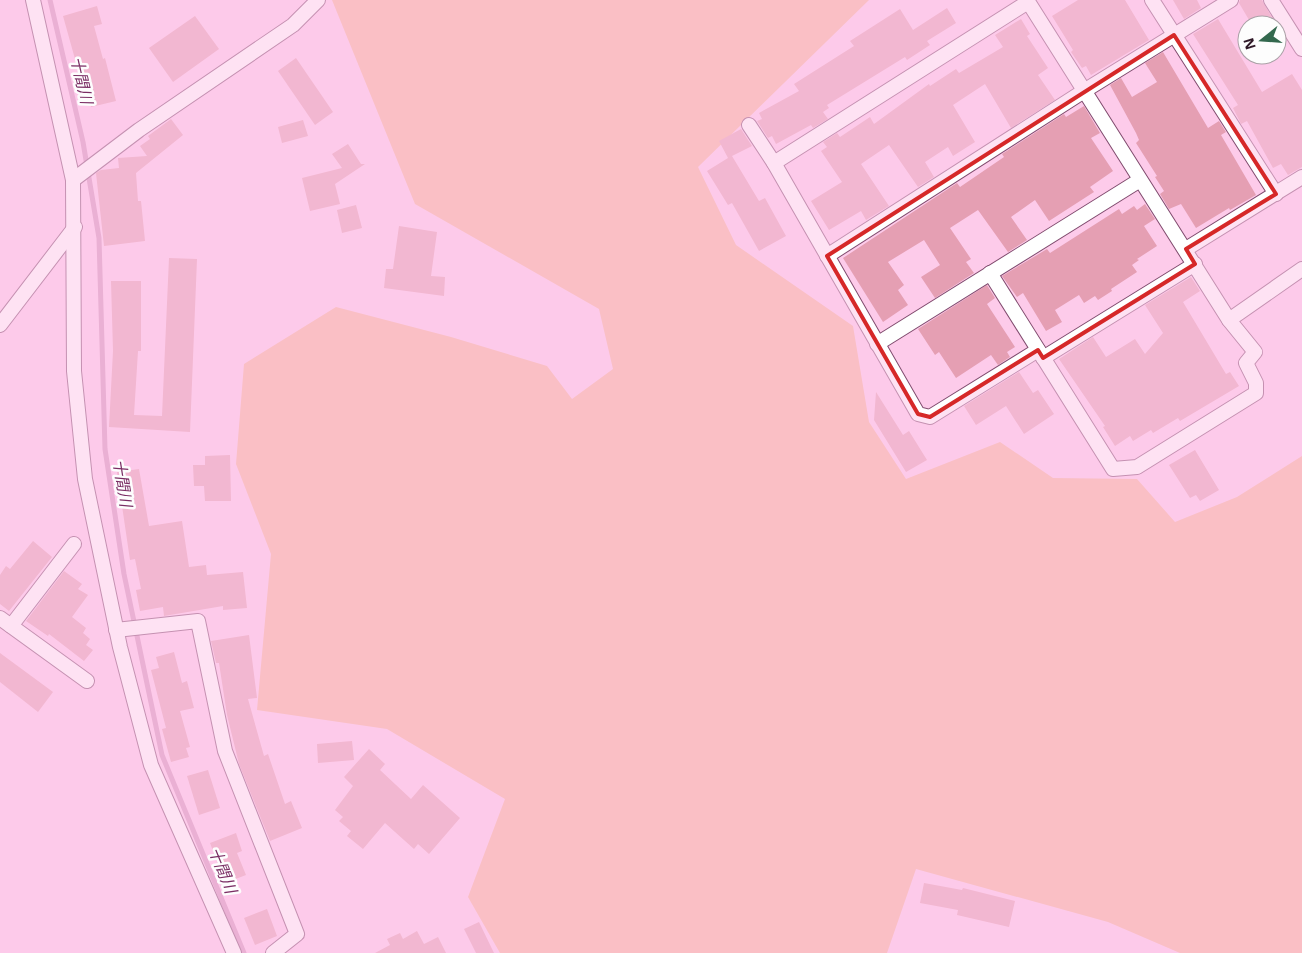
<svg xmlns="http://www.w3.org/2000/svg" width="1302" height="953" viewBox="0 0 1302 953" font-family="'Open Sans','Noto Sans JP',sans-serif">
<style>
.green{fill:#f5b29a}
.lines{fill:none;stroke-linecap:round;stroke-linejoin:round}
.stream{stroke:#d290ba;stroke-width:5}
.building{fill:#e59fb3}
.minor-casing{stroke:#814c6f;stroke-width:16}
.minor{stroke:#fff;stroke-width:14}
.marked{fill:none;stroke:#d62828;stroke-width:4;stroke-linejoin:round}
.labels{text-anchor:middle;stroke-width:5;stroke-linejoin:round;paint-order:stroke}
.water-label{font-size:16px;font-style:italic;fill:#7a2d64;stroke:#fdfdfd}
</style>
<rect width="100%" height="100%" fill="#fdcbea"/>
<path class="green" d="M332,0H869L698,167L736,245L853,326L869,422L906,479L1000,442L1053,478L1137,479L1175,522L1237,497L1302,456V953H1180L1108,922L916,869L887,953H500L468,897L505,799L387,729L257,710L271,554L236,464L244,364L336,307L451,337L547,366L572,399L613,369L599,309L415,204Z"/>
<g class="lines">
<path class="stream" d="M50,0L83,142L99,238L105,449L124,574L162,755L244,953"/>
</g>
<g class="building">
<path d="M1078,0H1125L1149,40L1091,75L1086,66L1082,68L1071,52L1073,50L1052,16Z"/>
<path d="M1173,0H1197L1201,8L1184,19Z"/>
<path d="M1240,0H1262L1276,25H1252L1239,3Z"/>
<path d="M97,6L102,24L94,26L103,59L105,58L116,101L91,107L79,57L75,59L63,16Z"/>
<path d="M947,8L956,23L927,41L930,45L907,60L905,57L827,105L829,108L823,112L828,119L813,128L811,125L776,144L772,136L768,138L757,121L762,119L759,113L799,91L794,84L854,46L850,41L900,9L913,30Z"/>
<path d="M195,16L219,49L173,82L149,48Z"/>
<path d="M1021,19L1030,34L1027,36L1048,68L1038,75L1055,100L1011,128L985,84L953,105L975,142L953,156L948,147L925,162L934,177L918,187L889,145L861,164L889,206L866,220L861,211L829,230L811,201L842,182L821,151L827,147L823,142L837,133L840,137L870,117L874,124L929,84L930,86L956,69L959,73L1003,47L995,35Z"/>
<path d="M1218,19L1262,92L1292,74L1302,90V167L1288,175L1281,164L1273,168L1247,121L1241,124L1233,108L1238,105L1193,34Z"/>
<path d="M1163,52L1208,128L1219,121L1226,132L1221,135L1256,195L1230,210L1229,208L1196,228L1181,204L1169,209L1160,194L1164,191L1155,177L1157,176L1136,143L1139,140L1136,133L1110,85L1121,78L1132,97L1157,82L1145,63Z"/>
<path d="M296,58L333,112L315,125L278,71Z"/>
<path d="M1084,106L1100,133L1091,138L1113,171L1090,187L1094,192L1049,221L1035,200L1011,217L1027,240L1008,252L978,210L950,228L971,259L966,262L974,273L935,298L921,277L940,265L924,240L888,262L904,285L898,290L908,305L883,322L843,258L957,183L960,187L1004,157L1002,154L1064,114L1066,117Z"/>
<path d="M171,119L183,135L136,173L138,201H141L145,241L104,246L96,173L101,170L119,168L118,158L147,156L140,146L150,139L148,136Z"/>
<path d="M303,120L308,136L282,143L278,127Z"/>
<path d="M741,129L752,146L732,156L759,201L765,198L786,236L759,251L732,203L728,205L707,171L728,158L719,141Z"/>
<path d="M348,144L361,164H365L335,184L340,204L310,211L302,178L342,168L332,154Z"/>
<path d="M1145,204L1155,219L1144,226L1157,246L1137,259L1139,260L1132,265L1137,272L1111,289L1112,291L1098,300L1095,296L1084,303L1079,295L1055,310L1062,322L1046,331L1023,293L1017,297L1002,276L1047,249L1050,253L1119,209L1122,214L1134,206L1137,210Z"/>
<path d="M356,205L362,228L342,233L337,210Z"/>
<path d="M399,226L437,232L431,276L445,277L444,296L384,288L386,269H393Z"/>
<path d="M169,258L197,259L190,432L109,427L113,351L111,281H141V351H138L134,415L162,416Z"/>
<path d="M1191,277L1200,291L1183,302L1226,374L1230,372L1239,386L1180,421L1178,418L1153,433L1151,430L1133,441L1130,436L1115,446L1103,427L1105,426L1059,359L1093,337L1106,357L1135,339L1145,354L1163,333L1145,305Z"/>
<path d="M987,285L995,298L987,304L1015,347L1007,352L1010,357L998,365L991,355L956,378L939,352L935,355L918,329Z"/>
<path d="M1019,372L1033,393L1038,390L1054,414L1024,434L1006,406L976,425L964,406Z"/>
<path d="M876,392L903,435L909,431L927,460L906,472L874,420Z"/>
<path d="M1195,450L1219,490L1200,501L1196,495L1190,498L1169,465Z"/>
<path d="M230,455L231,501H205L204,486H194L193,465H205V456Z"/>
<path d="M139,469L149,526L182,521L189,567L206,565L207,575L243,572L247,608L223,610V606L164,616L163,607L140,611L136,590L141,589L135,559L130,560L117,472Z"/>
<path d="M33,541L52,557L9,611L0,604V575L6,566L10,569Z"/>
<path d="M64,571L82,584L78,589L88,595L72,617L86,628L83,633L90,639L86,645L93,650L84,661L49,634L48,636L26,621Z"/>
<path d="M249,635L257,698L248,699L264,756L268,754L285,804L291,801L302,828L270,841L239,764L227,715L219,663H216L211,641Z"/>
<path d="M174,652L182,683L187,681L194,708L180,711L190,747L186,748L189,757L171,762L162,729L166,728L151,670L159,668L156,657Z"/>
<path d="M0,653L53,692L38,712L0,682Z"/>
<path d="M352,741L354,760L318,763L317,744Z"/>
<path d="M369,749L385,764L380,770L411,799L423,785L460,818L429,854L418,844L414,849L385,823L363,849L347,836L351,831L339,821L343,817L335,810L353,786L344,777Z"/>
<path d="M208,770L220,808L199,815L187,776Z"/>
<path d="M236,833L242,851L237,853L246,875L225,883L210,843Z"/>
<path d="M924,883L962,890L963,888L1015,901L1009,927L957,915L958,910L920,903Z"/>
<path d="M267,909L277,936L255,945L244,918Z"/>
<path d="M479,922L494,953H476L464,929Z"/>
<path d="M417,931L424,944L438,937L446,953H375L390,945L387,939L400,933L403,939Z"/>
</g>
<g class="lines">
<defs>
<g id="minor">
<path d="M33,0L73,180L74,371L85,479L120,647L151,765L234,953"/>
<path d="M1152,0L1276,194"/>
<path d="M1271,0L1302,49"/>
<path d="M749,125L774,163L918,414L930,417L1038,350"/>
<path d="M774,163L1028,2"/>
<path d="M73,180L139,130L293,25L318,0"/>
<path d="M1186,249L1302,177"/>
<path d="M827,256L1084,91L1231,0"/>
<path d="M990,273L1113,469L1137,467L1256,393V383L1246,363L1255,352L1229,320L1027,0"/>
<path d="M1229,320L1302,269"/>
<path d="M0,325L75,227"/>
<path d="M877,344L1140,180"/>
<path d="M1043,358L1195,264"/>
<path d="M0,618L87,681"/>
<path d="M11,626L74,544"/>
<path d="M116,630L198,621L225,751L297,934L273,953"/>
</g>
</defs>
<use href="#minor" class="minor-casing"/>
<use href="#minor" class="minor"/>
</g>
<path d="M0 0H1302V953H0ZM1174,35L1276,194L1186,249L1195,264L1043,358L1038,350L930,417L918,414L827,256Z" fill="#fdcbea" fill-opacity=".55" fill-rule="evenodd"/>
<path class="marked" d="M1174,35L1276,194L1186,249L1195,264L1043,358L1038,350L930,417L918,414L827,256Z"/>
<g class="labels">
<g class="water-label">
<text transform="translate(82 80) rotate(77)" y="6">十間川</text>
<text transform="translate(123 483) rotate(81)" y="6">十間川</text>
<text transform="translate(223 870) rotate(68)" y="6">十間川</text>
</g>
</g>
<g transform="translate(1262 40) rotate(253)"><circle r="24" fill="#fdfdfd" stroke="#aba1a7"/>
<path d="M0-4L9 19L0 12L-9 19Z" fill="#33684e"/>
<text y="-8" font-size="14" font-weight="bold" text-anchor="middle" fill="#2f1827">N</text>
</g>
</svg>
